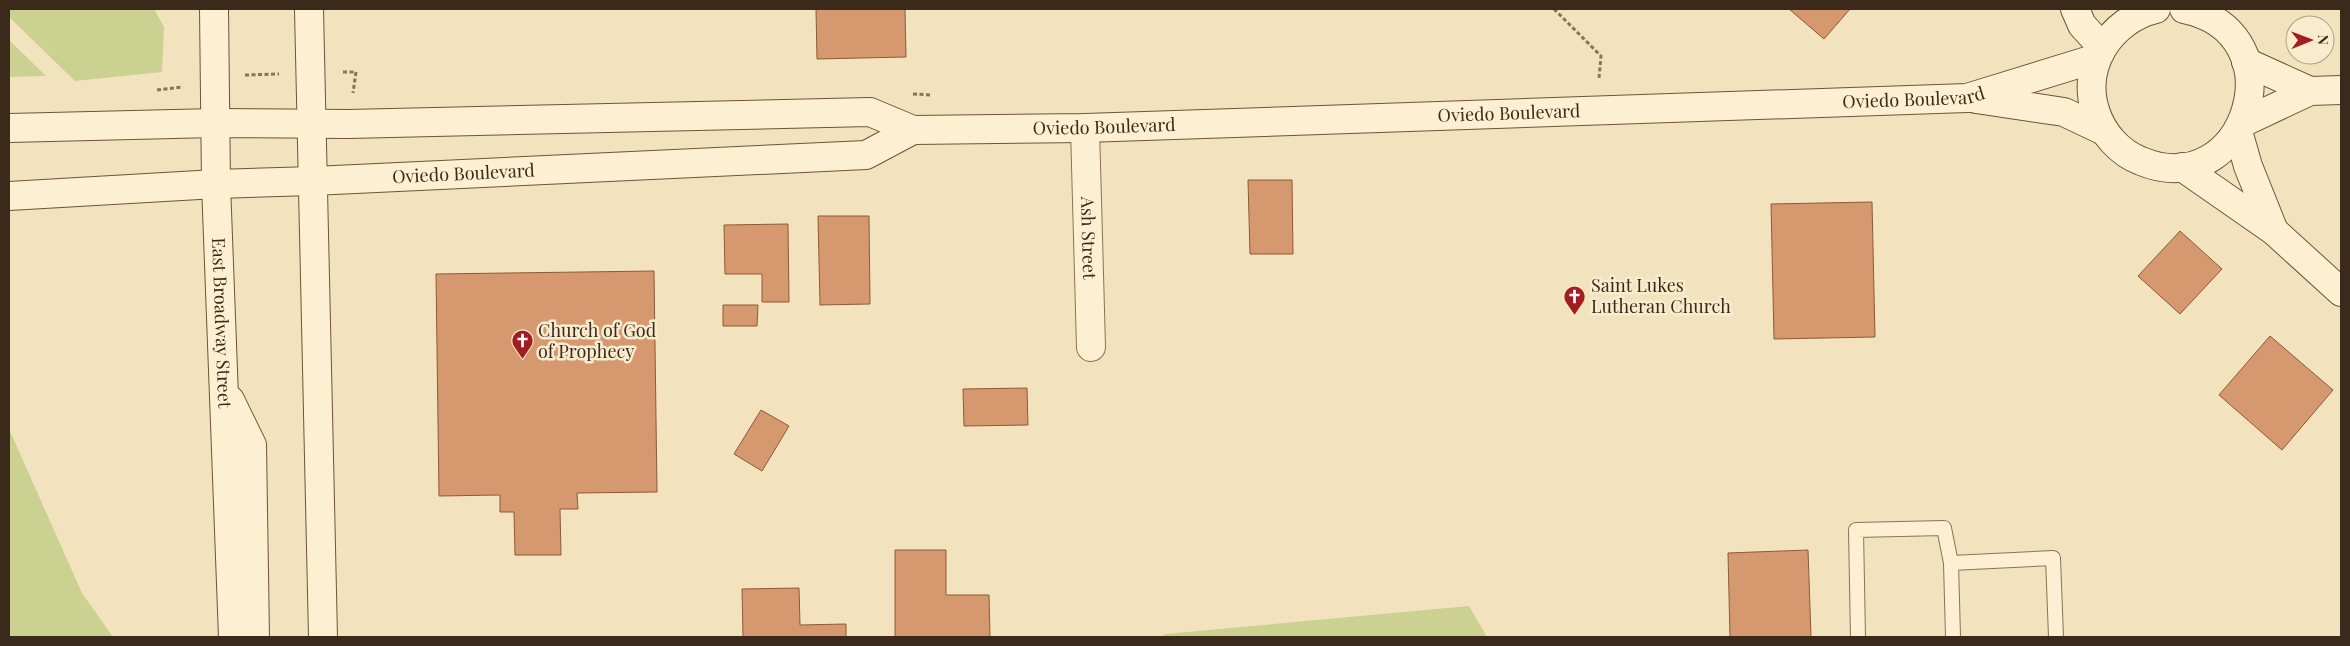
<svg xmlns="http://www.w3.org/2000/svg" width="2350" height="646" viewBox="0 0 2350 646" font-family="'Playfair Display',serif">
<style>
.green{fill:#cbd291}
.building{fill:#d5986f;stroke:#8f5937}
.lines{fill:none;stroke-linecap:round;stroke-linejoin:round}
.lane-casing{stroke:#8d7254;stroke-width:16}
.street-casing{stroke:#8d7254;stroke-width:30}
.secondary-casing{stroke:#6f5338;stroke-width:30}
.path{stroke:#8d7254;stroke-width:3;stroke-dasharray:4 2.5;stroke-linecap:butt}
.lane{stroke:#fdefd2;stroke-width:14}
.street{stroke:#fdefd2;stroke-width:28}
.secondary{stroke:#fdefd2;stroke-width:28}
.labels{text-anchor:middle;stroke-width:5;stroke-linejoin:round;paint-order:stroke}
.street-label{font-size:18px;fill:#3b2a1b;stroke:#f9ecce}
.poi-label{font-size:18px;fill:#3b2a1b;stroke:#f9ecce;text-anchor:start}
</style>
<rect width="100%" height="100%" fill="#f3e2be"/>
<g class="green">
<path d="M9,9H154L164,27L162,72L75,81L9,17Z"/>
<path d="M9,40L46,76L9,77Z"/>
<path d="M9,429L82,593L113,637H9Z"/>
<path d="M1469,606L1487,637H1161L1165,634Z"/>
</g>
<g class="building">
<path d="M816,9H905L906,57L817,59Z"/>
<path d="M1789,9H1850L1824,39Z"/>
<path d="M1248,180H1292L1293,254H1250Z"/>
<path d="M1872,202L1875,337L1774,339L1771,204Z"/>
<path d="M818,216H869L870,304L820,305Z"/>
<path d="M788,224L789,302H762V274H725L724,225Z"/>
<path d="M2180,231L2222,269L2180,314L2138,276Z"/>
<path d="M654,271L657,492L577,493L578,509H560L561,555H515L514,512H500V495L439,496L436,274Z"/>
<path d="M723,305H758L757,326H723Z"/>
<path d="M2270,336L2333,390L2282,450L2219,395Z"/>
<path d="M1027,388L1028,425L964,426L963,389Z"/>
<path d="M761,410L789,426L762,471L734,454Z"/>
<path d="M895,550H946V595H989L990,637H895Z"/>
<path d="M1808,550L1811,637H1730L1728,553Z"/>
<path d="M799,588L800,625L846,624V637H743L742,589Z"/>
</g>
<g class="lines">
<defs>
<g id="lane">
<path d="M1858,637L1856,530L1944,528L1951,563"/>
<path d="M1953,637L1951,563L2053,558L2056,637"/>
</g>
<g id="street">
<path id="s1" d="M1085,128L1091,347"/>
</g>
<g id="secondary">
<path id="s2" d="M214,9L216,184L233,637"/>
<path d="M309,9L323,637"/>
<path d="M2075,9L2082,25L2102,47"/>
<path d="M2156,9C2110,20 2080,67 2096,113C2103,134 2120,153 2141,161C2246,205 2301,33 2184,9"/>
<path d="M2246,62L2310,91"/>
<path d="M1976,99L2064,112L2104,131"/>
<path d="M2242,123L2310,91L2341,90"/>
<path id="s3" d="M9,128L215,123L348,124L870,112L913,130L1085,128L1967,98L2097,58"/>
<path d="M2238,131L2248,166L2274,231"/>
<path d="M2182,167L2274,231L2341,292"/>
<path id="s4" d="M9,196L216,184L313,181L866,155L913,130"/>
<path d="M230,400L252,445L255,637"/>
</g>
</defs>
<use href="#lane" class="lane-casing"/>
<use href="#street" class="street-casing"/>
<use href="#secondary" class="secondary-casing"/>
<g class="path">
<path d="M1554,9L1601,56L1599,78"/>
<path d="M343,72H356L353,93"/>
<path d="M245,75L279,74"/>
<path d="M157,90L183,87"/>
<path d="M913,94L932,95"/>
</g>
<use href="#lane" class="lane"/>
<use href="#street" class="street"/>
<use href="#secondary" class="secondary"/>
</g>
<defs>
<symbol id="church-pin" viewBox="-11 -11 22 30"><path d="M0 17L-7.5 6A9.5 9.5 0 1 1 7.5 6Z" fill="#a31d20" stroke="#f9ecce"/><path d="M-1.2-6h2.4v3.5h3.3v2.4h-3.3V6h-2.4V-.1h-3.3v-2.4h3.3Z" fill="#fff"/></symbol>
</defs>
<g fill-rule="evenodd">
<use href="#church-pin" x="1562" y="284" width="25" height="34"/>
<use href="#church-pin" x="510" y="328" width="25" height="34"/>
</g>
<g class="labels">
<g class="street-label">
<text dy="6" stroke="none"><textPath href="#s3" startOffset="1909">Oviedo Boulevard</textPath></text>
<text dy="6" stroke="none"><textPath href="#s3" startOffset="1504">Oviedo Boulevard</textPath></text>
<text dy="6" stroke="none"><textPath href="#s3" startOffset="1099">Oviedo Boulevard</textPath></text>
<text dy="6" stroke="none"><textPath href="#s4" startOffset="455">Oviedo Boulevard</textPath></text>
<text dy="6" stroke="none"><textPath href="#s1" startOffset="110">Ash Street</textPath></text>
<text dy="6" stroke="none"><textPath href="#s2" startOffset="314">East Broadway Street</textPath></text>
</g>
<g class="poi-label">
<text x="1591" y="292">Saint Lukes<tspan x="1591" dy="21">Lutheran Church</tspan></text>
<text x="538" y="337">Church of God<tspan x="538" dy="21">of Prophecy</tspan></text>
</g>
</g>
<rect width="2350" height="646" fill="none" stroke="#3b2a1b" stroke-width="20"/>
<g transform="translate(2310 40) rotate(89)"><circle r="24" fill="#f9ecce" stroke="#ad9e86"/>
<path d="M0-4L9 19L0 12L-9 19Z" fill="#a31d20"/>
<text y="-8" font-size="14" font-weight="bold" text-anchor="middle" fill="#3b2a1b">N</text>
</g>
</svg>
